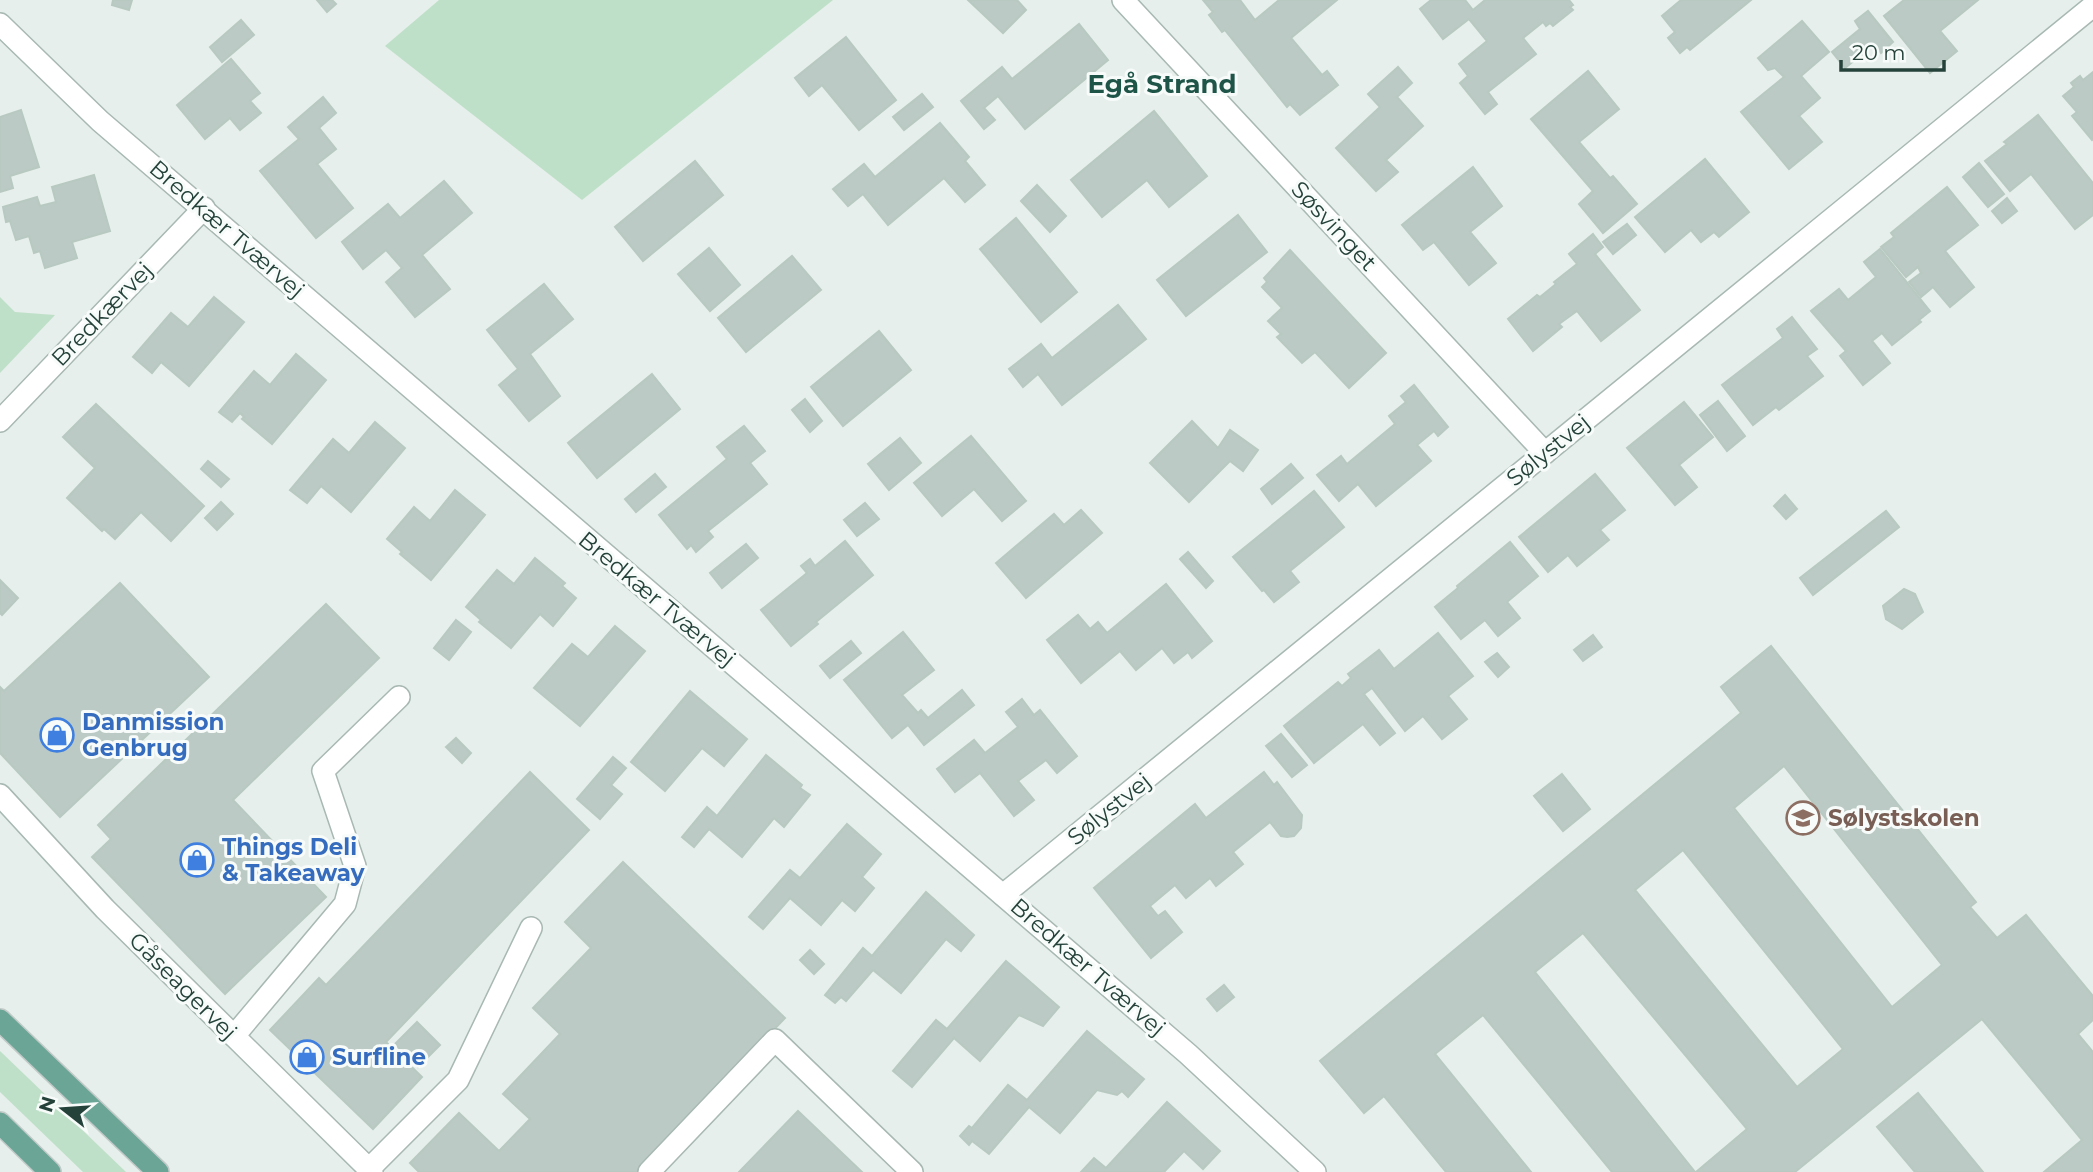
<svg xmlns="http://www.w3.org/2000/svg" width="2093" height="1172" viewBox="0 0 2093 1172" font-family="Montserrat,sans-serif">
<style>
.green{fill:#bfe0c8}
.building{fill:#bbcac4;stroke:#b8c9c2;stroke-width:2;fill-rule:evenodd}
.lines{fill:none;stroke-linecap:round;stroke-linejoin:round}
.minor-casing{stroke:#a8b8b2;stroke-width:24}
.major-casing{stroke:#c2cac8;stroke-width:24}
.minor{stroke:#fff;stroke-width:21}
.major{stroke:#6aa596;stroke-width:21}
.labels{text-anchor:middle;stroke-width:6;stroke-linejoin:round;paint-order:stroke}
.street-label{font-size:23px;fill:#24423a;stroke:#f7fbf9}
.shop-label{font-size:23px;font-weight:bold;fill:#366cbe;stroke:#f7fbf9;text-anchor:start}
.education-label{font-size:23px;font-weight:bold;fill:#785e54;stroke:#f7fbf9;text-anchor:start}
.quarter-label{font-size:26px;font-weight:bold;fill:#1f5548;stroke:#f7fbf9}
</style>
<rect width="100%" height="100%" fill="#e6efeb"/>
<g class="green">
<path d="M439,0H833L582,200L385,46Z"/>
<path d="M0,297L15,312L55,315L0,373Z"/>
<path d="M0,1051L126,1172H83L0,1092Z"/>
</g>
<g class="building">
<path d="M113,0H132L129,10L112,5Z"/>
<path d="M317,0H332L336,4L327,12Z"/>
<path d="M968,0H1017L1026,10L1003,33Z"/>
<path d="M1203,0H1240L1255,20L1279,0H1337L1291,38L1322,75L1327,71L1338,85L1300,115L1290,104L1287,107L1225,30L1222,32L1209,15L1213,12Z"/>
<path d="M1431,0H1465L1473,10L1485,0H1569L1573,5L1570,7L1573,10L1553,26L1550,23L1546,26L1543,22L1523,38L1536,54L1488,92L1497,104L1485,114L1460,83L1468,76L1459,64L1487,41L1469,19L1443,39L1420,9Z"/>
<path d="M1681,0H1751L1690,50L1687,47L1680,53L1668,38L1675,32L1662,16Z"/>
<path d="M1904,0H1978L1940,31L1957,51L1930,73L1884,16Z"/>
<path d="M1868,11L1893,42L1881,53L1874,44L1845,68L1832,52L1860,29L1855,21Z"/>
<path d="M241,20L254,35L222,62L210,47Z"/>
<path d="M1802,21L1829,52L1801,76L1820,98L1799,116L1822,142L1789,169L1741,112L1784,77L1775,68L1768,70L1758,58Z"/>
<path d="M1079,24L1108,60L1025,129L998,96L984,108L995,120L984,129L961,101L1002,67L1012,79Z"/>
<path d="M846,37L896,100L859,130L822,85L809,96L795,78Z"/>
<path d="M231,59L260,93L250,101L261,113L240,130L230,118L205,139L177,105Z"/>
<path d="M1398,67L1412,83L1397,97L1423,126L1386,160L1398,172L1376,191L1336,148L1380,107L1368,94Z"/>
<path d="M1588,71L1619,109L1579,142L1610,178L1613,176L1637,204L1603,233L1579,204L1593,191L1531,119Z"/>
<path d="M2093,72V139L2092,140L2072,116L2077,112L2063,96L2074,87L2071,83L2080,76L2083,80Z"/>
<path d="M922,94L933,107L904,130L893,117Z"/>
<path d="M323,97L336,113L319,128L336,149L317,164L353,208L316,238L260,171L299,139L288,127Z"/>
<path d="M21,110L39,167L10,176L13,188L0,192V117Z"/>
<path d="M1154,111L1207,176L1169,207L1147,180L1102,217L1071,180Z"/>
<path d="M2038,115L2093,183V215L2075,229L2031,174L2010,191L1985,161L2007,144L2004,142Z"/>
<path d="M940,123L969,157L965,161L985,185L965,202L944,178L888,225L863,194L848,206L833,189L864,164L875,177Z"/>
<path d="M1705,159L1749,212L1719,237L1714,232L1701,242L1691,230L1665,252L1635,217Z"/>
<path d="M695,161L723,195L643,261L615,227Z"/>
<path d="M1979,163L2004,194L1988,207L1963,177Z"/>
<path d="M1473,167L1502,206L1470,232L1496,263L1469,285L1434,242L1423,250L1402,225Z"/>
<path d="M94,175L110,231L72,242L77,258L45,268L40,251L34,253L29,236L16,240L10,221L6,222L3,207L37,197L40,206L56,202L52,187Z"/>
<path d="M444,181L472,213L422,255L450,289L415,317L386,282L402,268L386,250L363,269L342,242L388,204L400,218Z"/>
<path d="M1037,185L1066,216L1050,232L1021,201Z"/>
<path d="M1947,187L1978,225L1945,251L1974,287L1950,307L1933,287L1921,297L1909,282L1921,273L1918,267L1906,277L1881,247L1894,237L1891,233Z"/>
<path d="M2007,198L2017,211L2002,223L1992,211Z"/>
<path d="M1238,215L1267,252L1186,316L1157,280Z"/>
<path d="M1016,218L1077,292L1041,322L980,249Z"/>
<path d="M1627,224L1636,235L1613,254L1603,242Z"/>
<path d="M1593,234L1603,247L1595,254L1640,310L1601,341L1577,311L1559,324L1562,327L1533,351L1508,319L1537,295L1540,297L1556,284L1554,282L1577,264L1569,254Z"/>
<path d="M709,248L740,285L710,311L678,274Z"/>
<path d="M1880,249L1930,311L1919,320L1921,322L1892,345L1882,333L1872,341L1890,363L1863,385L1840,356L1846,351L1811,311L1839,289L1848,300L1876,277L1864,262Z"/>
<path d="M1290,250L1386,353L1349,388L1315,352L1302,363L1277,337L1281,334L1268,321L1282,308L1262,287L1267,282L1264,278Z"/>
<path d="M792,256L821,290L746,352L718,318Z"/>
<path d="M544,284L573,319L530,354L560,396L529,421L499,385L518,369L487,330Z"/>
<path d="M214,297L244,322L189,386L161,362L152,373L133,357L171,313L188,327Z"/>
<path d="M1118,305L1146,339L1062,405L1038,374L1023,387L1009,369L1041,344L1052,358Z"/>
<path d="M1792,317L1817,349L1807,356L1823,376L1779,410L1776,407L1753,425L1722,385L1783,338L1777,329Z"/>
<path d="M879,331L911,370L843,426L811,387Z"/>
<path d="M296,354L326,380L272,444L242,419L244,417L240,413L232,422L219,412L254,371L270,385Z"/>
<path d="M652,374L680,409L597,478L568,443Z"/>
<path d="M1414,385L1448,427L1438,436L1434,431L1417,445L1431,461L1376,506L1358,484L1339,501L1317,475L1341,456L1347,464L1395,424L1389,416L1406,402L1401,396Z"/>
<path d="M805,399L822,421L810,432L792,410Z"/>
<path d="M1718,401L1745,436L1727,451L1700,415Z"/>
<path d="M1684,402L1713,437L1679,465L1697,487L1675,505L1627,448Z"/>
<path d="M96,404L204,506L171,541L141,512L115,539L104,529L102,531L67,498L95,468L63,437Z"/>
<path d="M1192,421L1218,448L1230,430L1258,450L1243,471L1230,461L1189,502L1150,463Z"/>
<path d="M375,422L405,448L351,512L321,486L307,503L290,490L333,439L349,453Z"/>
<path d="M744,426L765,451L750,463L767,484L708,531L713,537L696,552L691,545L687,549L659,515L727,459L717,447Z"/>
<path d="M971,436L1026,501L1002,521L974,489L942,516L914,483Z"/>
<path d="M900,438L921,463L889,490L868,464Z"/>
<path d="M208,461L229,479L221,487L201,469Z"/>
<path d="M1291,464L1303,478L1272,504L1261,489Z"/>
<path d="M655,474L666,487L636,512L625,499Z"/>
<path d="M1595,474L1625,510L1600,530L1609,540L1577,566L1568,555L1548,572L1519,537Z"/>
<path d="M455,490L485,515L431,580L400,554L402,552L387,539L414,507L430,521Z"/>
<path d="M1314,491L1344,527L1290,571L1299,582L1274,602L1264,590L1262,591L1233,557Z"/>
<path d="M1785,495L1797,509L1786,519L1774,506Z"/>
<path d="M221,502L233,514L217,530L205,518Z"/>
<path d="M865,503L879,519L857,536L844,520Z"/>
<path d="M1081,510L1102,533L1026,598L996,563L1054,514L1064,525Z"/>
<path d="M1886,511L1899,527L1813,595L1800,578Z"/>
<path d="M845,541L873,575L816,622L818,624L791,646L761,610L807,573L801,566L810,559L815,566Z"/>
<path d="M1510,542L1538,576L1507,602L1520,618L1498,636L1485,620L1461,639L1435,607L1458,588L1457,586Z"/>
<path d="M746,544L758,558L722,588L710,573Z"/>
<path d="M1188,552L1213,581L1206,588L1180,559Z"/>
<path d="M535,558L565,583L562,586L576,598L553,626L540,614L511,648L479,622L481,620L466,607L497,570L514,584Z"/>
<path d="M0,580L18,598L2,615L0,613Z"/>
<path d="M120,583L209,677L60,817L0,753V687L4,691Z"/>
<path d="M1166,584L1212,641L1192,658L1188,652L1174,663L1162,648L1136,670L1120,651L1081,683L1047,640L1078,615L1090,629L1098,622L1107,633Z"/>
<path d="M1904,589L1915,594L1923,612L1902,629L1886,619L1883,606Z"/>
<path d="M326,604L379,658L233,800L326,897L225,994L92,857L111,839L98,825Z"/>
<path d="M456,620L471,632L449,660L434,648Z"/>
<path d="M615,626L645,651L580,726L534,688L572,644L588,657Z"/>
<path d="M903,632L934,670L902,695L918,713L921,710L928,718L962,690L974,705L924,745L908,725L892,738L844,680Z"/>
<path d="M1438,633L1473,676L1448,696L1467,719L1442,739L1423,716L1405,731L1372,688L1364,694L1395,733L1380,745L1363,724L1314,763L1284,726L1338,682L1342,686L1351,678L1348,674L1379,650L1394,669Z"/>
<path d="M1593,635L1602,647L1583,661L1574,650Z"/>
<path d="M851,641L861,653L830,678L820,666Z"/>
<path d="M1771,646L1976,902L1970,907L1997,938L2026,915L2093,996V1020L2078,1034L2093,1052V1172H2044L2082,1140L1982,1019L1795,1172H1696L1747,1129L1583,933L1535,972L1695,1172H1612L1483,1015L1435,1054L1531,1172H1446L1384,1096L1364,1113L1320,1061L1741,713L1721,687ZM1784,766L1942,965L1892,1007L1734,808ZM1683,850L1843,1049L1797,1087L1635,890Z"/>
<path d="M1497,653L1509,667L1498,677L1485,662Z"/>
<path d="M690,691L747,739L724,766L702,748L665,791L631,762Z"/>
<path d="M1022,699L1034,715L1040,710L1077,756L1057,773L1046,760L1018,781L1034,800L1014,816L980,773L955,792L937,769L974,740L985,753L1018,727L1006,712Z"/>
<path d="M1281,734L1307,765L1292,777L1266,746Z"/>
<path d="M456,738L471,753L462,763L446,747Z"/>
<path d="M766,755L802,785L800,788L810,795L784,827L774,818L742,857L709,829L694,847L682,837L707,807L717,816Z"/>
<path d="M613,757L626,768L611,785L622,794L600,819L577,799Z"/>
<path d="M530,772L589,830L386,1042L422,1077L373,1129L270,1030L319,978L326,985Z"/>
<path d="M1264,772L1274,785L1277,782L1302,815L1301,828L1294,836L1287,837L1281,836L1270,822L1233,852L1243,864L1216,886L1210,878L1186,898L1175,885L1150,906L1158,916L1165,911L1182,932L1151,958L1094,888L1195,804L1206,818Z"/>
<path d="M1562,774L1590,809L1563,831L1534,796Z"/>
<path d="M847,824L881,854L862,877L874,888L855,911L842,900L821,925L790,898L763,929L749,917L790,870L800,878Z"/>
<path d="M623,862L785,1018L637,1172H419L410,1163L459,1113L499,1151L530,1119L503,1094L560,1034L533,1008L591,948L565,922Z"/>
<path d="M926,892L974,935L961,951L946,939L901,993L873,970L846,1001L841,997L835,1003L825,995L863,948L872,956Z"/>
<path d="M810,950L824,964L814,974L800,960Z"/>
<path d="M1006,961L1059,1007L1043,1026L1019,1015L980,1061L954,1038L912,1087L893,1071L936,1020L947,1029Z"/>
<path d="M1224,985L1234,997L1217,1011L1207,999Z"/>
<path d="M417,1022L440,1045L418,1067L395,1044Z"/>
<path d="M1087,1031L1144,1079L1128,1097L1122,1091L1117,1095L1097,1090L1060,1133L1029,1107L989,1154L972,1141L969,1145L960,1136L969,1126L972,1128L1008,1085L1027,1100Z"/>
<path d="M1918,1093L1983,1172H1915L1877,1127Z"/>
<path d="M1167,1102L1220,1151L1203,1169L1184,1151L1164,1172H1081L1094,1158L1106,1168Z"/>
<path d="M798,1111L862,1172H739Z"/>
</g>
<g class="lines">
<defs>
<g id="minor">
<path d="M1123,0L1545,453"/>
<path d="M0,24L100,121L1188,1054L1315,1172"/>
<path d="M0,421L204,208"/>
<path d="M0,795L105,909L372,1172"/>
<path d="M1003,895L2093,6"/>
<path d="M234,1036L345,904L355,866L323,771L399,697"/>
<path d="M369,1169L458,1080L531,928"/>
<path d="M649,1172L775,1040L912,1172"/>
</g>
<g id="major">
<path d="M0,1020L158,1172"/>
<path d="M0,1123L50,1172"/>
</g>
</defs>
<use href="#minor" class="minor-casing"/>
<use href="#major" class="major-casing"/>
<use href="#minor" class="minor"/>
<use href="#major" class="major"/>
</g>
<defs>
<symbol id="shop-ring" viewBox="-11 -11 22 22"><circle r="9.5" fill="#f7fbf9" stroke="#3f7fe0" stroke-width="1.5"/><path d="M-5-2.5h2.3a2.7 3.5 0 0 1 5.4 0H5L5.5 6h-11ZM-1.5-2.5h3a1.5 2.3 0 0 0-3 0Z" fill="#3f7fe0"/></symbol>
<symbol id="school-ring" viewBox="-11 -11 22 22"><circle r="9.5" fill="#f7fbf9" stroke="#8d6e63" stroke-width="1.5"/><path d="M0-5L7-2L0 1L-7-2ZM-4 1L0 2.5L4 1V4Q0 6-4 4Z" fill="#8d6e63"/></symbol>
</defs>
<g fill-rule="evenodd">
<use href="#shop-ring" x="38" y="716" width="38" height="38"/>
<use href="#school-ring" x="1784" y="799" width="38" height="38"/>
<use href="#shop-ring" x="178" y="841" width="38" height="38"/>
<use href="#shop-ring" x="288" y="1038" width="38" height="38"/>
</g>
<g class="labels">
<g class="street-label">
<text transform="translate(1334 226) rotate(47)" y="8">Søsvinget</text>
<text transform="translate(227 229) rotate(41)" y="8">Bredkær Tværvej</text>
<text transform="translate(102 314) rotate(-46)" y="8">Bredkærvej</text>
<text transform="translate(1548 450) rotate(-39)" y="8">Sølystvej</text>
<text transform="translate(657 599) rotate(40)" y="8">Bredkær Tværvej</text>
<text transform="translate(1109 809) rotate(-39)" y="8">Sølystvej</text>
<text transform="translate(1088 967) rotate(41)" y="8">Bredkær Tværvej</text>
<text transform="translate(183 986) rotate(45)" y="8">Gåseagervej</text>
</g>
<g class="shop-label">
<text x="82" y="730">Danmission<tspan x="82" dy="26">Genbrug</tspan></text>
<text x="222" y="855">Things Deli<tspan x="222" dy="26">&amp; Takeaway</tspan></text>
<text x="332" y="1065">Surfline</text>
</g>
<g class="education-label">
<text x="1828" y="826">Sølystskolen</text>
</g>
<g class="quarter-label">
<text x="1162" y="93">Egå Strand</text>
</g>
</g>
<g transform="translate(63 1109) rotate(287)" stroke="#f7fbf9" stroke-width="5" paint-order="stroke">
<path d="M0-5L12 26L0 18L-12 26Z" fill="#24423a"/>
<text y="-10" font-size="19" font-weight="bold" text-anchor="middle" fill="#24423a">N</text>
</g>
<path d="M1841 60v10h103v-10" fill="none" stroke="#24423a" stroke-width="3.5"/>
<text x="1852" y="60" font-size="21" fill="#24423a" stroke="#f7fbf9" stroke-width="5" paint-order="stroke">20 m</text>
</svg>
